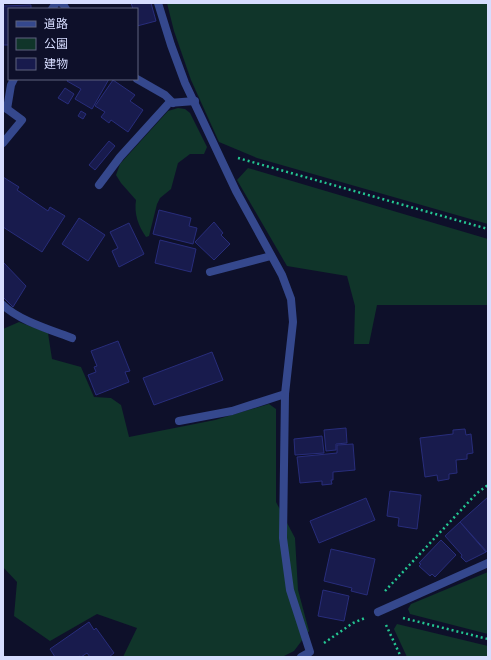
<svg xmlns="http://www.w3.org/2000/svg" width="491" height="660" viewBox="0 0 491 660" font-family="Overpass,'Noto Sans JP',sans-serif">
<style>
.green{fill:#10352a}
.building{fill:#181b4d;stroke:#282d7b}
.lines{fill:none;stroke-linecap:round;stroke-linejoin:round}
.path{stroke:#24c692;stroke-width:2.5;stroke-dasharray:2 3;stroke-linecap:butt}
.lane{stroke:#35488d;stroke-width:8}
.street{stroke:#35488d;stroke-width:8}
</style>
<rect width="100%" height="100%" fill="#0e102a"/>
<g class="green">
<path d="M167,3H488V224L257,158L219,142L191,80L174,31Z"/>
<path d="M178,108L185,109L190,113L207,147L204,154H190L178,163L171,189L160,198L157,204L149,236L146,237C138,225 134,214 136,200L121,183L116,175L120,164L168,111Z"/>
<path d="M248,168L488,239V305H377L369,344H354L355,306L347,276L287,266L237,180Z"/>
<path d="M19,322L48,333L52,359L81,367L94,397L111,398L121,405L129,437L215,420L269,404L276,409V502L295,538L298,590L309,631L294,651L282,657H123L137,628L97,614L50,641L14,616L17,582L3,567V329Z"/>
<path d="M488,572V634L410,614L408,609L411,604Z"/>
<path d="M397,624L488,646V657H407L394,629Z"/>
</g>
<g class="building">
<path d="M131,3H151L156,21L137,26V9H133Z"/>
<path d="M31,5V9H9V45H3V6Z"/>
<path d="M68,79H109L92,109L75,99L81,89L67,81Z"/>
<path d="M113,80L135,95L130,101L143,110L128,132L111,120L109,123L101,117L105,112L95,106Z"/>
<path d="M65,88L74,94L68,104L58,98Z"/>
<path d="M81,111L86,114L83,119L78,116Z"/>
<path d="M109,141L115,146L95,170L89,165Z"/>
<path d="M3,177L19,187L17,190L48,211L50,207L65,216L42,252L3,227Z"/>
<path d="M159,210L191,218L189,226L197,228L193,244L153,234Z"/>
<path d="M79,218L105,235L88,261L62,244Z"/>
<path d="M214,222L223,233L221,235L230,244L214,260L195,242Z"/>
<path d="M129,223L144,254L119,267L112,251L118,248L110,232Z"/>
<path d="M160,240L196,249L191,272L155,263Z"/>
<path d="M3,262L26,286L13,307L3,297Z"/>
<path d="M118,341L130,371L125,372L129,382L96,395L88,375L96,372L94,367L97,366L91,351Z"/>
<path d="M212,352L223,380L154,405L143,378Z"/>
<path d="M346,428L347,443L336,444V450L326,451L324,430Z"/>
<path d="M465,429L466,435L471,434L473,453L467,454V459L456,460L457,473L449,474V479L438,481L437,475L425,477L420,438L453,434V430Z"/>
<path d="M322,436L324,453L295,455L294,439Z"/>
<path d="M353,444L355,470L333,472V480H331L332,484L322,485V481L300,483L297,457L337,453V445Z"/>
<path d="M390,491L421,495L417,529L398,526L399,518L387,516Z"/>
<path d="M488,497V553L460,522Z"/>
<path d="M366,498L375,520L319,543L310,521Z"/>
<path d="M460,522L486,552L466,562L461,557L462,555L445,536Z"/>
<path d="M441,540L456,555L435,577L432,574L430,576L419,566L421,564L419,563Z"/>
<path d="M331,549L375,559L367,595L351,591L352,588L324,581Z"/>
<path d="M323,590L349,596L344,621L318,616Z"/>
<path d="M89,622L94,630L96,628L114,653L109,657H90L87,653L81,657L80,656L78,657H55L50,649Z"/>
</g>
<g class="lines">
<g class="path">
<path d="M238,158L488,229"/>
<path d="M385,591L477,493L488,485"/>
<path d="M403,618L488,639"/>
<path d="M386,625L401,657"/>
<path d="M324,643L353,623L365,618"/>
</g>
<g class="lane">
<path d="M61,3L63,4L66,9"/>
<path d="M52,9L56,3"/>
<path d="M137,79L165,95L173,103"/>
<path d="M7,109L11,85L14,79"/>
<path d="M99,185L120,157L169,103L195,101"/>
<path d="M210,272L271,256"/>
<path d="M3,305C18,320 51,330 72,338"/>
<path d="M179,421L232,411L285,394"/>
</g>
<g class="street">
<path d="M158,3L171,45L185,83L236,191L282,275L291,299L293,322L285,394L283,538L290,590L310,652L301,657"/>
<path d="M3,107L7,109L22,120L3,143"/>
<path d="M378,612L488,563"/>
</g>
</g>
<rect width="491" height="660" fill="none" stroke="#d7ddff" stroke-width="8"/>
<rect x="8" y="8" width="130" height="72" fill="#0e102a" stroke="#5e627f"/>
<rect x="16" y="21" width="20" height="6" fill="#35488d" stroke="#5e627f"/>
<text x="44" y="28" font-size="12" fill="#d7ddff">道路</text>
<rect x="16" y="38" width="20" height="12" fill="#10352a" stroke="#5e627f"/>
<text x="44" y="48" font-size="12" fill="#d7ddff">公園</text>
<rect x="16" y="58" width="20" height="12" fill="#181b4d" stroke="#5e627f"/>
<text x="44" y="68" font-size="12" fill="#d7ddff">建物</text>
</svg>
